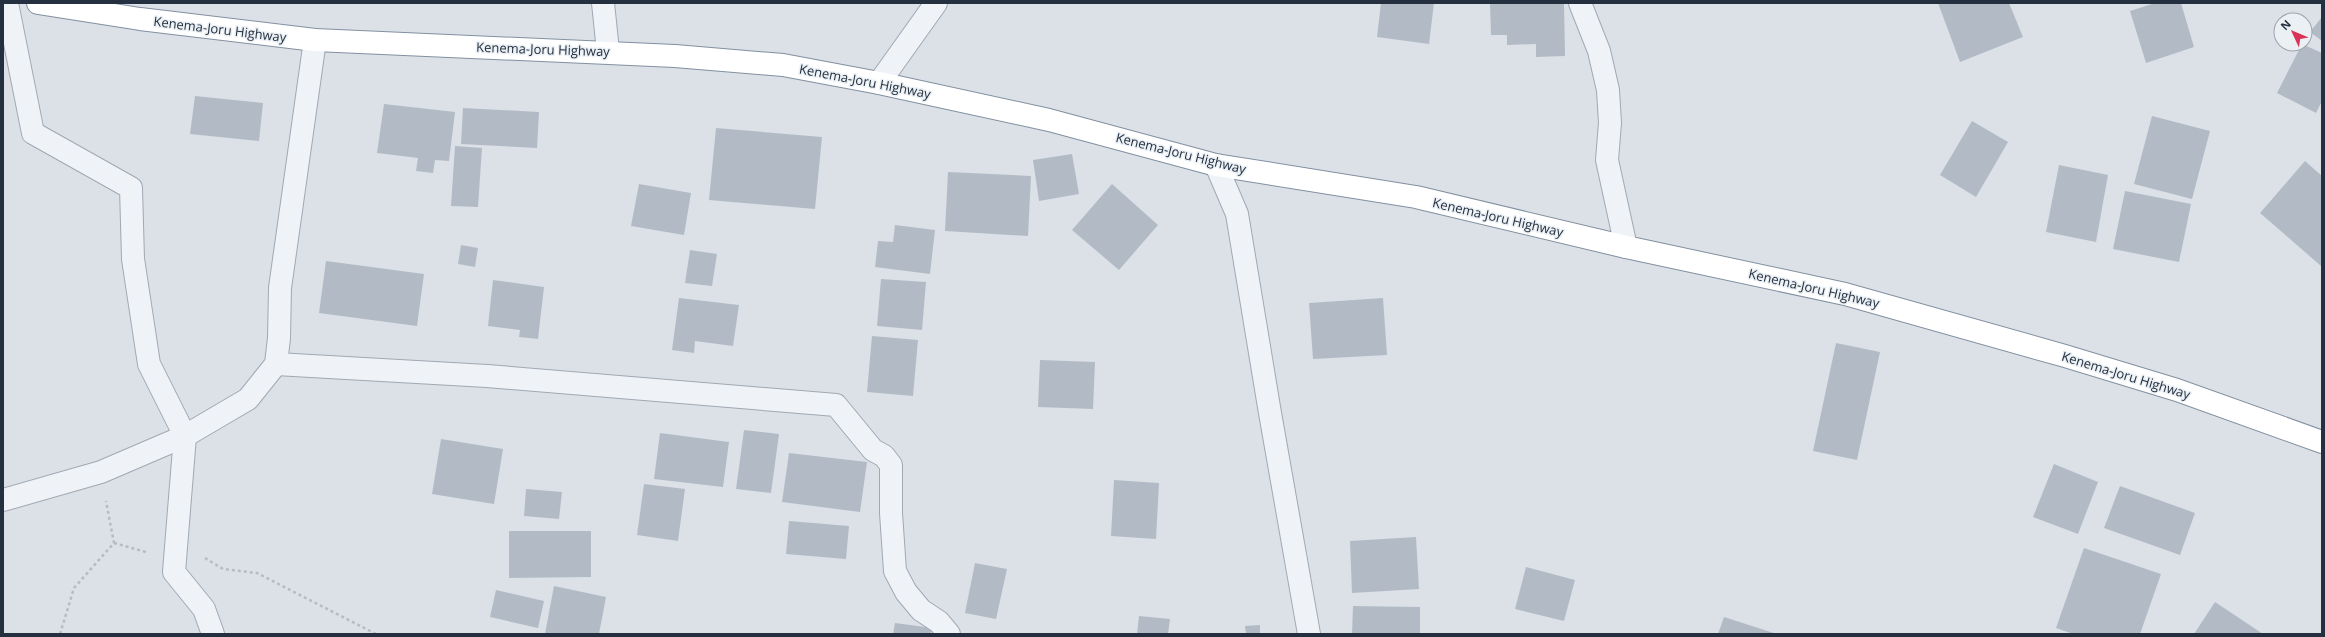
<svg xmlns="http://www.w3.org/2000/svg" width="2325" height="637" viewBox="0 0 2325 637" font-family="'Open Sans',sans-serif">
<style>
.building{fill:#b2bbc5}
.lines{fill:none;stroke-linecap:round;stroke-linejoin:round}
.minor-casing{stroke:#a1a8b2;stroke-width:24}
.highway-casing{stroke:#8290a0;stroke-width:24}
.path{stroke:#b6bcc3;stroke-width:2.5;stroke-dasharray:3 3;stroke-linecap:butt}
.minor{stroke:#eff2f6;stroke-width:22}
.highway{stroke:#fff;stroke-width:22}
.labels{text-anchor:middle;stroke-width:3;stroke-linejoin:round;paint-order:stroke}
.street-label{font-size:13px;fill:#24303f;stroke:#ebf0f5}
</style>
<rect width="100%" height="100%" fill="#dce1e8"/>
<g class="building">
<path d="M1381,3H1434L1429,44L1377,37Z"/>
<path d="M1490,3H1564L1565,56L1536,57V44L1507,45V35H1491Z"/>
<path d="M1938,3H2009L2023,37L1960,62Z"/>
<path d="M2155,3H2181L2194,47L2146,63L2130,11Z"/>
<path d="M2322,17V41L2310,32Z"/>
<path d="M2302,44L2322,53V101L2316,113L2277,93Z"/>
<path d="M195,96L263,103L259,141L190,134Z"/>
<path d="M384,104L455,112L449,161L435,160L433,173L416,171L418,158L377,153Z"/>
<path d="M463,108L539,112L537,148L461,144Z"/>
<path d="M2152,116L2210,131L2192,199L2134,184Z"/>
<path d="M1972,121L2008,142L1976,197L1940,175Z"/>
<path d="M716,128L822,137L815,209L709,200Z"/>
<path d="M455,146L482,148L478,207L451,206Z"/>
<path d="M1072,154L1079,194L1039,201L1033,160Z"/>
<path d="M2305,161L2322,176L2321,266L2260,213Z"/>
<path d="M2059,165L2108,175L2096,242L2046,232Z"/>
<path d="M948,172L1031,176L1028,236L945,231Z"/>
<path d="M639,184L691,193L684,235L631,226Z"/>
<path d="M1112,184L1158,225L1119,270L1072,230Z"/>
<path d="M2125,191L2191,204L2179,262L2113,249Z"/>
<path d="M895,225L935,230L930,274L875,267L878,241L893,242Z"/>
<path d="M461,245L478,248L475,267L458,264Z"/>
<path d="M690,250L717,254L712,286L685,283Z"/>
<path d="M326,261L424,274L417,326L319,313Z"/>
<path d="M881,279L926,282L922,330L877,326Z"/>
<path d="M493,280L544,287L538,339L519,337L520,330L488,326Z"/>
<path d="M679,298L739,305L733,346L695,341L694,353L672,350Z"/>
<path d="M1383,298L1387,355L1313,359L1309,303Z"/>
<path d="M872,336L918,340L913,396L867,392Z"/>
<path d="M1836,343L1880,352L1857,460L1813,451Z"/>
<path d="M1040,360L1095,362L1093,409L1038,407Z"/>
<path d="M744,430L779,434L771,493L736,489Z"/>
<path d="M660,433L729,442L723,487L654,479Z"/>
<path d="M441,439L503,449L494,504L432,494Z"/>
<path d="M789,453L867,462L860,512L782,502Z"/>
<path d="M2054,464L2098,482L2078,534L2033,517Z"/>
<path d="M1114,480L1159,483L1156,539L1111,536Z"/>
<path d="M644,484L685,489L678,541L637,535Z"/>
<path d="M2120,486L2195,513L2180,555L2104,528Z"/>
<path d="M526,489L562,492L559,519L524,516Z"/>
<path d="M789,521L849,526L846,559L786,554Z"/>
<path d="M509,531H591V577L509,578Z"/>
<path d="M1416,537L1419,589L1352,593L1350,541Z"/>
<path d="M2084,548L2161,574L2140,634H2073L2056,628Z"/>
<path d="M975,563L1007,569L996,619L965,613Z"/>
<path d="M1526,567L1575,580L1564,621L1515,609Z"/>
<path d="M554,586L606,597L599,634H545Z"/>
<path d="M496,590L544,601L538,628L490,617Z"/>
<path d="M2215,602L2263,634H2194Z"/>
<path d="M1353,606L1420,607V634H1352Z"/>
<path d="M1139,616L1170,619L1168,634H1137Z"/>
<path d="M1724,617L1777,634H1718Z"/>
<path d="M895,623L932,628L931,634H893Z"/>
<path d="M1260,625V634H1246L1245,626Z"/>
</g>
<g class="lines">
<defs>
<g id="minor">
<path d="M7,3L33,133L131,188L133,259L149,364L185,436L174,572L204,609L213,634"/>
<path d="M603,3L608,51"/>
<path d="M1580,3L1599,51L1608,90L1610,123L1607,160L1626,247"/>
<path d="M879,83L936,3"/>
<path d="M1216,165L1237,214L1270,413L1309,634"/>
<path d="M276,364L487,376L836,405L873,450L884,456L891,465V513L895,571L906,592L921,610L939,622L949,634"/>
<path d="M3,500L101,472L185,436L248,399L276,364L279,338L280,288L315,40"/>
</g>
<path id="highway" d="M38,3L140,19L315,40L675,56L783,65L879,83L1049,120L1216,165L1416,197L1626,247L1845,294L2065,356L2177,390L2322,442"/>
</defs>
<use href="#minor" class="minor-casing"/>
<use href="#highway" class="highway-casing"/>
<g class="path">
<path d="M114,543L146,552"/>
<path d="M205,558L223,569L257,573L376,634"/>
<path d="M60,634L74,588L114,543L106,501"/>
</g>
<use href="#minor" class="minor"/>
<use href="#highway" class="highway"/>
</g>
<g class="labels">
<g class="street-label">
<text transform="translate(220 29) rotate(7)" y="5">Kenema-Joru Highway</text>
<text transform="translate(543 49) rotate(2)" y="5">Kenema-Joru Highway</text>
<text transform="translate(865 81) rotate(11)" y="5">Kenema-Joru Highway</text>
<text transform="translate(1181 153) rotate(14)" y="5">Kenema-Joru Highway</text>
<text transform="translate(1498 217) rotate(13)" y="5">Kenema-Joru Highway</text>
<text transform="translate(1814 288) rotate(13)" y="5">Kenema-Joru Highway</text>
<text transform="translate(2126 375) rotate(17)" y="5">Kenema-Joru Highway</text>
</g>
</g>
<rect width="2325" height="637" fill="none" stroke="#24303f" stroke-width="8"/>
<g transform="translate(2293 32) rotate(314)"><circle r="19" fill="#ebf0f5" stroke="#9ba3ac"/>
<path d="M0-3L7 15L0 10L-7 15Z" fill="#db3258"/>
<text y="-6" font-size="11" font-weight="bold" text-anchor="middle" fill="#24303f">N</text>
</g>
</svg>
